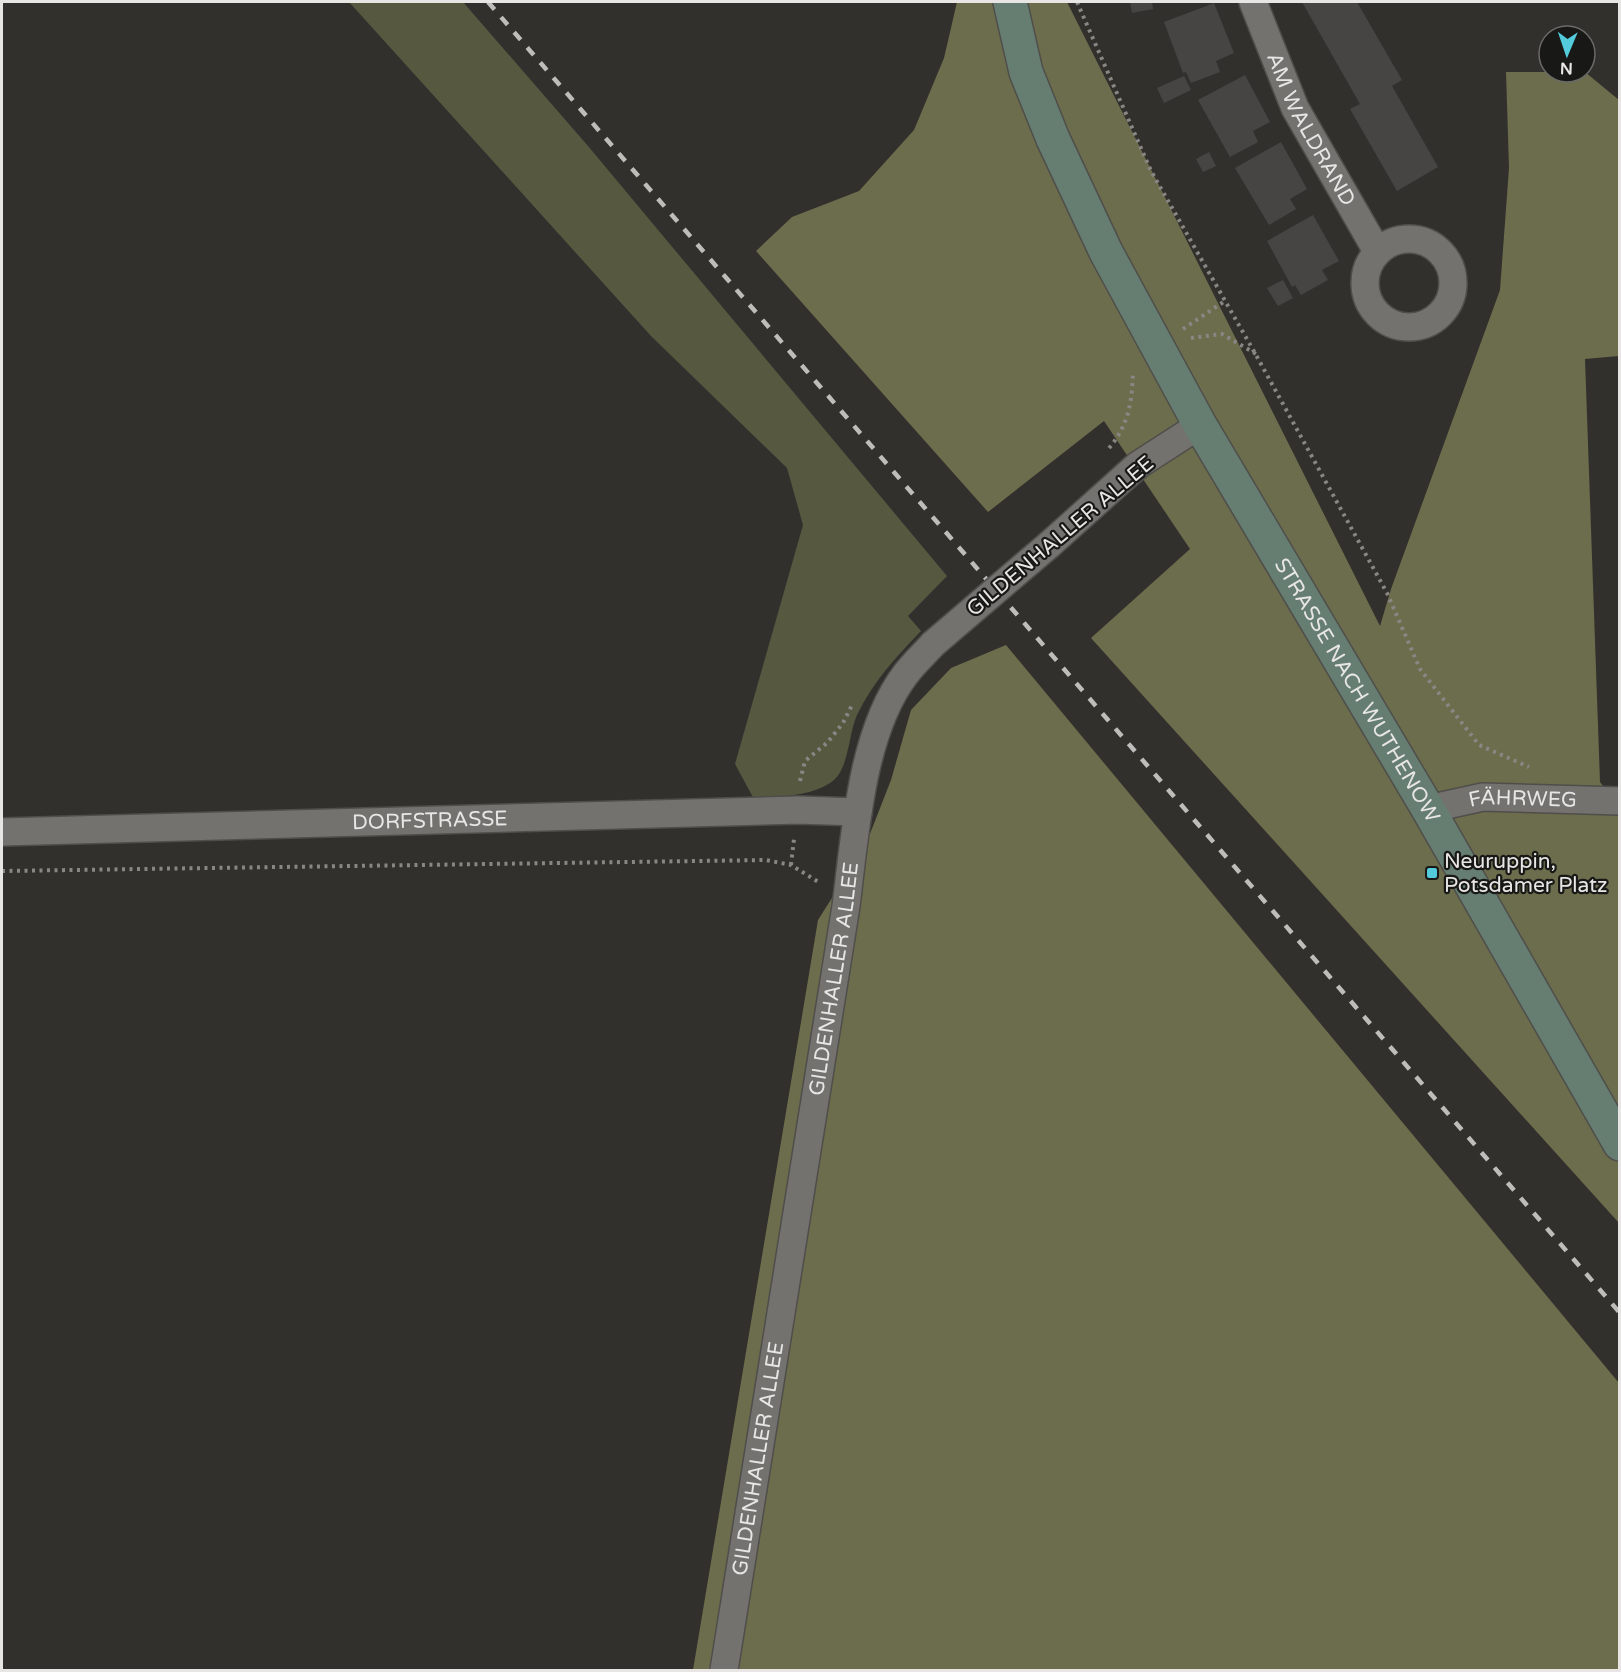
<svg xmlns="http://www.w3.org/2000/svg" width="1621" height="1672" viewBox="0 0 1621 1672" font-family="'Varela Round',sans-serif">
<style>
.green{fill:#565840}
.forest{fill:#6b6d4c}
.building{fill:#474543}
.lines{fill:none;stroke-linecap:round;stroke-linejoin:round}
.street-casing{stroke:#4f4e4b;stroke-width:30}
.secondary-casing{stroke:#4f4e4b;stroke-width:36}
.path{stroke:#888784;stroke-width:4;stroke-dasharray:3 4.5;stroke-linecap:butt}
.street{stroke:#73726f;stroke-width:27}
.secondary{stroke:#667d72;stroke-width:33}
.rail{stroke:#bebdba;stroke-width:4.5;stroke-dasharray:10 10;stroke-linecap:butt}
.street-bridge-casing{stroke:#4f4e4b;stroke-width:30;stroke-linecap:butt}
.street-bridge{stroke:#73726f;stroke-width:27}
.poi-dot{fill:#53cbda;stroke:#181816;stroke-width:2}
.labels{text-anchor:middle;stroke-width:4.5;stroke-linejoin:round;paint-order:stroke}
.street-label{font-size:21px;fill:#e7e6e4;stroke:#181816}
.poi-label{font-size:21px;fill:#e7e6e4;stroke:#181816;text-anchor:start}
</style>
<rect width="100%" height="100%" fill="#31302d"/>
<path class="green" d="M349,2H463L588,146L947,576L908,616L921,631C895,658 873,682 857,715C849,732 849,767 834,780C813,797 780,796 754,799L735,764L803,525L787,468L651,336Z"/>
<g class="forest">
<path d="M957,2H1067L1380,626L1391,589L1500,290L1509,168L1506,72H1585L1619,100V356L1585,359L1600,782L1620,809L1619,1223L1091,638L1190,549L1104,421L988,512L756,251L792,217L859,191L914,130L944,58Z"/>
<path d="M1006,645L1619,1383V1670H693L818,920L866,844L891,780L911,710L951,668Z"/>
</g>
<g class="building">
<path d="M1130,2H1152L1153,9L1132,13Z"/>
<path d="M1302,2H1357L1402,80L1392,86L1438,167L1397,191L1350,109L1360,104Z"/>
<path d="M1214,3L1234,53L1216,61L1220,72L1191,83L1186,72L1183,73L1164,22Z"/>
<path d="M1245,75L1270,122L1253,131L1258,142L1230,157L1198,100Z"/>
<path d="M1184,76L1191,90L1164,103L1157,88Z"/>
<path d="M1281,142L1307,189L1290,199L1296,209L1269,225L1235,168Z"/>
<path d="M1209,152L1216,166L1203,172L1196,159Z"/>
<path d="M1313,215L1339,261L1322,270L1328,280L1301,295L1295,285L1292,287L1267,241Z"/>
<path d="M1283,280L1293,298L1278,306L1267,288Z"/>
</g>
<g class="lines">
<defs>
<g id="street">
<path id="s1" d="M1253,2L1295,108L1377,251"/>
<circle cx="1409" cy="283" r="44"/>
<path d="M1050,544L1138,465L1200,425"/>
<path id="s2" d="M1428,809L1483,797L1620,801"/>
<path id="s3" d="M2,832L798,810L858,812"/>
<path id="s4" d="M724,1670L846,906C855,836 861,733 905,675C913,664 924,654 933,644"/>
</g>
<g id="secondary">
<path id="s5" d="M1010,2L1026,72L1053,139L1106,252L1200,425L1428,809L1620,1144"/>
</g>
</defs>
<use href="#street" class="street-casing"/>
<use href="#secondary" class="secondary-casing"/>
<g class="path">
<path d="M1077,2L1151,171L1256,355L1387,593L1420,669L1479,745L1529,767"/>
<path d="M1183,329L1225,301"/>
<path d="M1191,338L1222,334L1256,354"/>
<path d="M1109,448C1129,425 1132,401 1133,372"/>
<path d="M800,781L805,761L827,743L843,723L852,705"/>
<path d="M791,865L794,839"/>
<path d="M2,871L766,860L791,865L820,883"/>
</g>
<use href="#street" class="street"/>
<use href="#secondary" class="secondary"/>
<path class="rail" d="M488,2L1620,1313"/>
<defs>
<path id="street-bridge" d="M933,644L1050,544"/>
</defs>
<use href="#street-bridge" class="street-bridge-casing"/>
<use href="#street-bridge" class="street-bridge"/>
</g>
<rect class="poi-dot" x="1426" y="867" width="12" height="12" rx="3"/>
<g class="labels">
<g class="street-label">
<text dy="7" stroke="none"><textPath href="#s1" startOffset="140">AM WALDRAND</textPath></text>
<text transform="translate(1060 536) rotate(-40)" y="7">GILDENHALLER ALLEE</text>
<text dy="7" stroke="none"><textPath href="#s5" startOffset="774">STRASSE NACH WUTHENOW</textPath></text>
<text dy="7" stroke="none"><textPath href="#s2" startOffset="96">FÄHRWEG</textPath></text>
<text dy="7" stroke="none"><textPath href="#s3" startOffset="428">DORFSTRASSE</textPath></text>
<text dy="7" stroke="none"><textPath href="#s4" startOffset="700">GILDENHALLER ALLEE</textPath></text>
<text dy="7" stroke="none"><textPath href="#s4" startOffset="214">GILDENHALLER ALLEE</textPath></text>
</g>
<g class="poi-label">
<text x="1444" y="868">Neuruppin,<tspan x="1444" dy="24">Potsdamer Platz</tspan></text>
</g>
</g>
<rect width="1621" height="1672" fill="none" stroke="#e7e6e4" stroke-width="6"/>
<g transform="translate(1567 54) rotate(182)"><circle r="28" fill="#181816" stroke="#6b6a68" stroke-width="1.5"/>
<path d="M0-4.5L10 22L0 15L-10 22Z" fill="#53cbda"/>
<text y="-9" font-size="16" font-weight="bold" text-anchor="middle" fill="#e7e6e4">N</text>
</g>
</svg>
